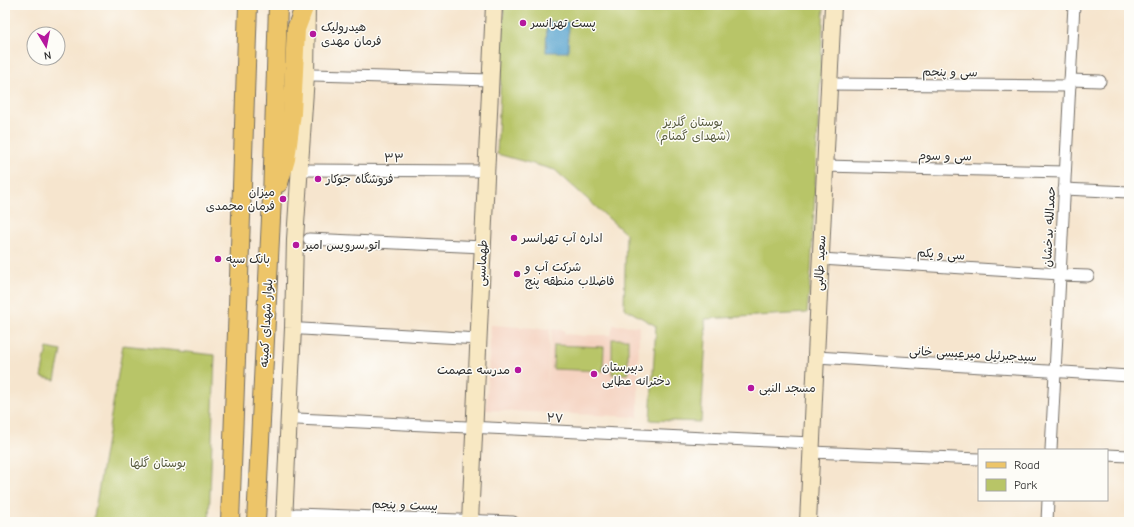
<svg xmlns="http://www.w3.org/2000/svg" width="1134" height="527" viewBox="0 0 1134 527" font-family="'Comic Neue','Playpen Sans Arabic',sans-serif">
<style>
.built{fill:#f5d3c1}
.green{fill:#b8c567;stroke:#727849}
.water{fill:#55a2ce;stroke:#40667c}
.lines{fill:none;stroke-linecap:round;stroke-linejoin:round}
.street-casing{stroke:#726c64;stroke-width:13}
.secondary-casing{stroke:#726c64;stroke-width:18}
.primary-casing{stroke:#726c64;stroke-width:20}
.street{stroke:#fff;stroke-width:11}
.secondary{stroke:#f8e8c3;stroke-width:16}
.primary{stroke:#edc569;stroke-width:18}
.poi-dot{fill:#b5179e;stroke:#fdfcf7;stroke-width:1.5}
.labels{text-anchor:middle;stroke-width:3;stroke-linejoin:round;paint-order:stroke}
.poi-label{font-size:12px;fill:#2b2b2b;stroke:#fdfcf7;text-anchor:start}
.street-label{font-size:12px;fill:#2b2b2b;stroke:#fdfcf7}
.park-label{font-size:12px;fill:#55593d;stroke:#fdfcf7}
</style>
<rect width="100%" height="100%" fill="#fdfcf7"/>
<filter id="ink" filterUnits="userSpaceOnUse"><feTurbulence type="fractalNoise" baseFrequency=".025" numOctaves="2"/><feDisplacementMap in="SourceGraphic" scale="8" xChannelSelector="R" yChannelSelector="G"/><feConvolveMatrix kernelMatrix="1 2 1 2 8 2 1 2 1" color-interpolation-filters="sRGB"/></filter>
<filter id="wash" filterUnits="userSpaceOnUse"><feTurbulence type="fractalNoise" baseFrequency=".012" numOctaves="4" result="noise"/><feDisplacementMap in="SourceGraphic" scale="16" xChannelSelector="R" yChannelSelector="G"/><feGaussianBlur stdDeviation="0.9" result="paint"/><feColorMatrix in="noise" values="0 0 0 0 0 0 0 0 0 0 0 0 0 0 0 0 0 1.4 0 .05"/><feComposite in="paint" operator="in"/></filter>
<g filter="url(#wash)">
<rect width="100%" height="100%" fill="#f6e5ce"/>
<path class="built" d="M491,325L550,329L547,389L552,329L564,330L565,334L586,336V335H611L613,325L639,326L638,417L486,410Z"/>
<g class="green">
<path d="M504,5H824L811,272L807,313L705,319L706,338L701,422L650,420L656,326L624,308L626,234L555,170L497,154Z"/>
<rect x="612" y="339" width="16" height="35"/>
<path d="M123,345L215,355L209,522H93Z"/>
<path d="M554,345L604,347L603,371L553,369Z"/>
<path d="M47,348L61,351L55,380L41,377Z"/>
</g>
<path class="water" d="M547,22H569L568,52H546Z"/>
</g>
<g filter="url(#ink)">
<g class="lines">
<defs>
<g id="street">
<path d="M313,75L491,80"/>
<path d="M1070,80L1100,81"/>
<path d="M829,84L1070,86"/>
<path d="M825,166L1065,172"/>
<path d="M300,170L486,171"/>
<path d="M1064,189L1129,192"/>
<path d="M309,239L483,247"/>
<path d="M821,259L1060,274"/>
<path d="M1060,275L1088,276"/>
<path d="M302,329L479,339"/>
<path d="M816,357L1129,376"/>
<path d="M297,419L812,443"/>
<path d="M1051,450L1074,5"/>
<path d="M811,452L979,459"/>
<path d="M1107,455L1129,456"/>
<path d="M296,514L513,522"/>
<path d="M1047,522L1048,500"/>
</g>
<g id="secondary">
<path d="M284,522L293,328L295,239L306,76L307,5"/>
<path d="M470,522L494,5"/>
<path d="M808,522L833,5"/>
</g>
<g id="primary">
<path d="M279,183L286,159L292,113L296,29L305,5"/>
<path d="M230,522L239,277L248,5"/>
<path d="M256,522L272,198L278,5"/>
</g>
</defs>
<use href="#street" class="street-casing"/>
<use href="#secondary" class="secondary-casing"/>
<use href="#primary" class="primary-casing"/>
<use href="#street" class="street"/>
<use href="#secondary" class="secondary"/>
<use href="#primary" class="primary"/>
</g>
</g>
<g class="poi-dot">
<circle cx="523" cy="23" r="4"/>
<circle cx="313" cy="34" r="4"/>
<circle cx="318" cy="179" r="4"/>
<circle cx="283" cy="199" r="4"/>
<circle cx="514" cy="238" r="4"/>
<circle cx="296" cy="245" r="4"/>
<circle cx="218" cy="259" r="4"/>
<circle cx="517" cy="274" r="4"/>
<circle cx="518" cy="370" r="4"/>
<circle cx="594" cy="374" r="4"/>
<circle cx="751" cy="388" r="4"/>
</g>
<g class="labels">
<g class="poi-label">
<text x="531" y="27">پست تهرانسر</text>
<text x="321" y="31">هیدرولیک<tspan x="321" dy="14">فرمان مهدی</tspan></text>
<text x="326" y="183">فروشگاه جوکار</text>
<text x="275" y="196" text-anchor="end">میزان<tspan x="275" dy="14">فرمان محمدی</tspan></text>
<text x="522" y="242">اداره آب تهرانسر</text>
<text x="304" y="249">اتو سرویس امیر</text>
<text x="226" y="263">بانک سپه</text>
<text x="525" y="271">شرکت آب و<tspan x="525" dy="14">فاضلاب منطقه پنج</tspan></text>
<text x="602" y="371">دبیرستان<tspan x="602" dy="14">دخترانه عطایی</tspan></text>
<text x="510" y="374" text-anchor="end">مدرسه عصمت</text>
<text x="759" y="392">مسجد النبی</text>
</g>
<g class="street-label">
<text transform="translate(950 72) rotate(1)" y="4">سی و پنجم</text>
<text transform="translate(945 156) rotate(1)" y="4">سی و سوم</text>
<text transform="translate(394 158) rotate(1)" y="4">۳۳</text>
<text transform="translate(1049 227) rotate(-87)" y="4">حمدالله بدخشان</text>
<text transform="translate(941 254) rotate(4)" y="4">سی و یکم</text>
<text transform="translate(482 263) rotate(-87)" y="4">طهماسبی</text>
<text transform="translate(820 263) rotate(-87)" y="4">سعید طالبی</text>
<text transform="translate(266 323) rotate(-87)" y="4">بلوار شهدای کمیته</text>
<text transform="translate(973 354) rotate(3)" y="4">سیدجبرئیل میرعیسی خانی</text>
<text transform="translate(555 418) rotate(3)" y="4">۲۷</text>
<text transform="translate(405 505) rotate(2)" y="4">بیست و پنجم</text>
</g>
<g class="park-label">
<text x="693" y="126">بوستان گلریز<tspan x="693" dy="14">(شهدای گمنام)</tspan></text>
<text x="158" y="467">بوستان گلها</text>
</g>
</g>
<rect width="1134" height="527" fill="none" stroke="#fdfcf7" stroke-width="20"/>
<rect x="978" y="449" width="130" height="52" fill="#fdfcf7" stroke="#a9a8a5"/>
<rect x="986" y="462" width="20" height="6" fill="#edc569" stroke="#a9a8a5"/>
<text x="1014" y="469" font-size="12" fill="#2b2b2b">Road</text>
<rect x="986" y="479" width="20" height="12" fill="#b8c567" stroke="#a9a8a5"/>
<text x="1014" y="489" font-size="12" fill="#2b2b2b">Park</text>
<g transform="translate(46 46) rotate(170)"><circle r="19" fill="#fdfcf7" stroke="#a9a8a5"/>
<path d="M0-3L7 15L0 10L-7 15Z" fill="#b5179e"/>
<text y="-6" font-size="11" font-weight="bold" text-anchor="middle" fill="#2b2b2b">N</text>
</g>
</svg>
